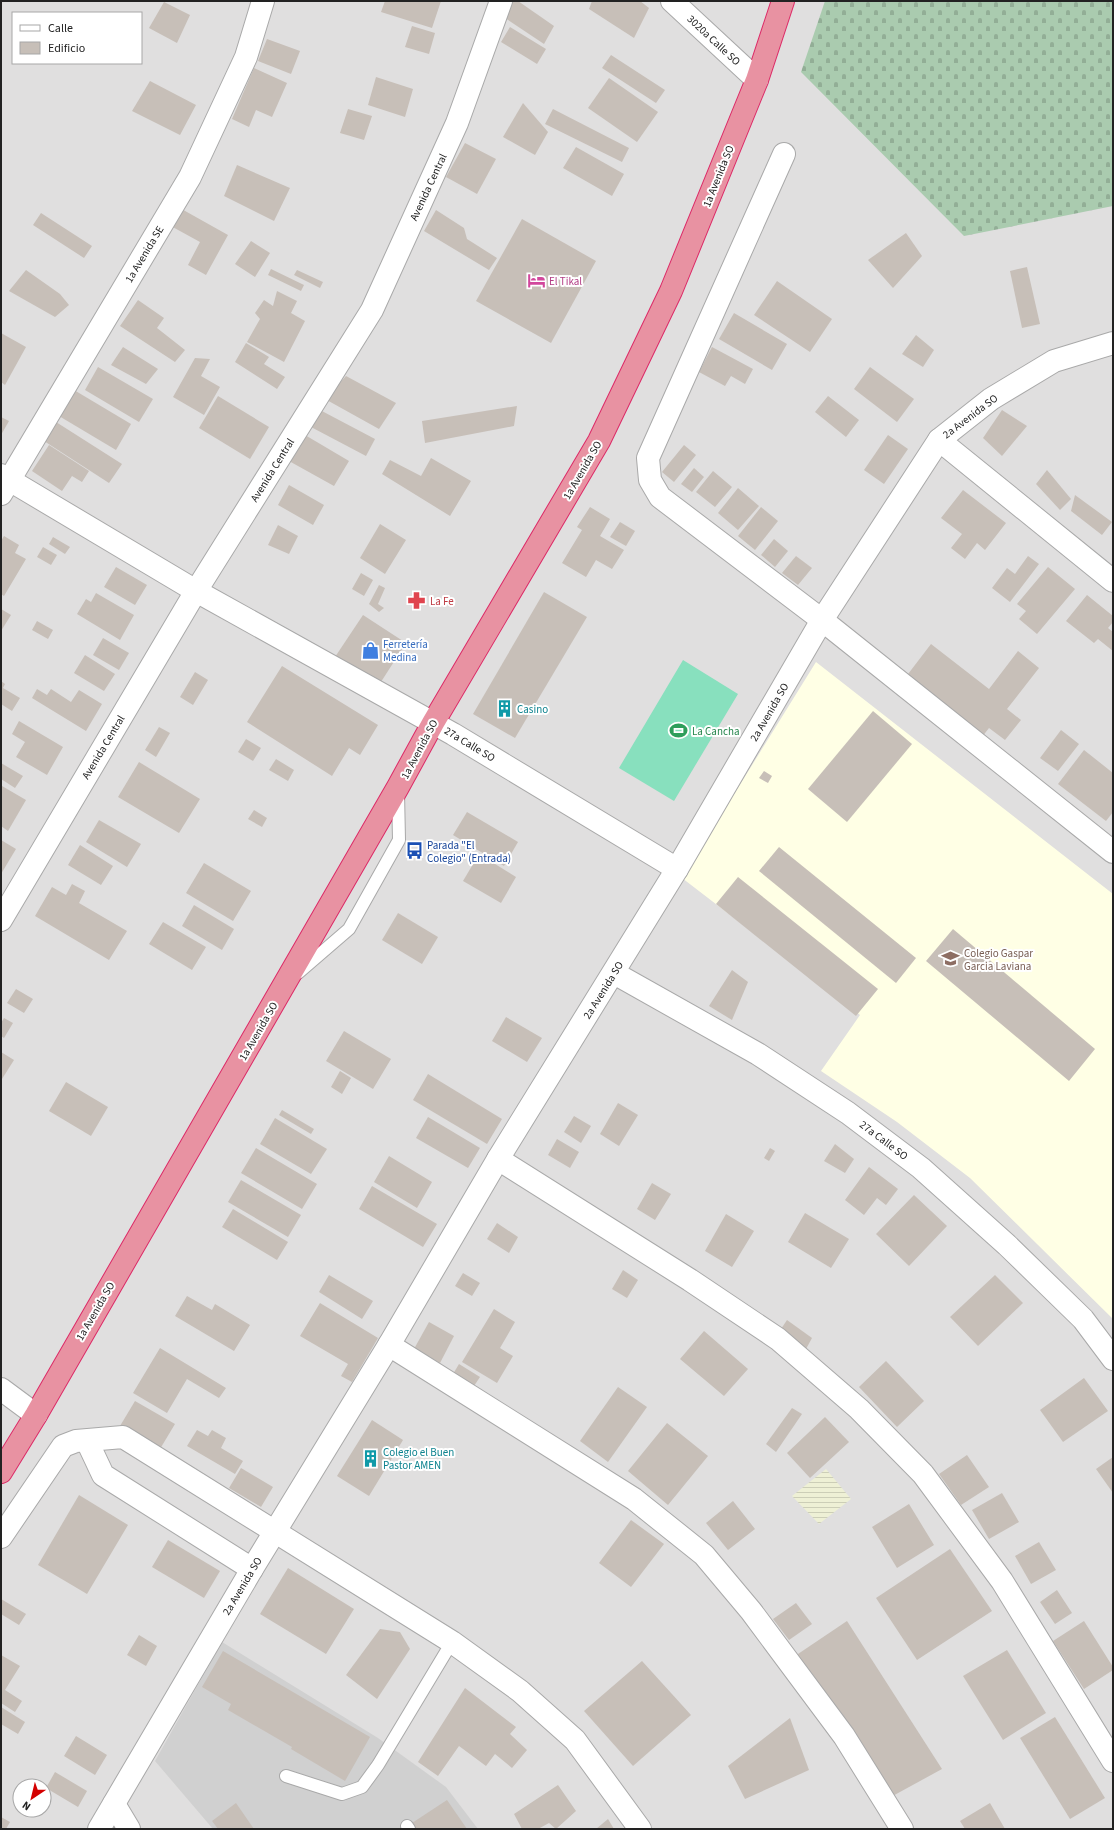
<svg xmlns="http://www.w3.org/2000/svg" width="1114" height="1830" viewBox="0 0 1114 1830" font-family="'Source Sans 3',sans-serif">
<style>
.residential{fill:#e0dfdf;fill-rule:evenodd}
.education{fill:#ffffe5}
.religious{fill:#d0d0d0}
.farmland{fill:url(#farmland-rules)}
.cemetery{fill:url(#cemetery-stones)}
.pitch{fill:#88e0be}
.building{fill:#c7bfb8}
.lines{fill:none;stroke-linecap:round;stroke-linejoin:round}
.lane-casing{stroke:#a9a9a9;stroke-width:14}
.street-casing{stroke:#a9a9a9;stroke-width:24}
.highway-casing{stroke:#dc2a67;stroke-width:24}
.lane{stroke:#fff;stroke-width:12}
.street{stroke:#fff;stroke-width:22}
.highway{stroke:#e892a2;stroke-width:22}
.labels{text-anchor:middle;stroke-width:4;stroke-linejoin:round;paint-order:stroke}
.street-label{font-size:11px;fill:#222;stroke:#fff}
.hotel-label{font-size:11px;fill:#b23c85;stroke:#fff;text-anchor:start}
.health-label{font-size:11px;fill:#be3a42;stroke:#fff;text-anchor:start}
.shop-label{font-size:11px;fill:#366cbe;stroke:#fff;text-anchor:start}
.culture-label{font-size:11px;fill:#0d838f;stroke:#fff;text-anchor:start}
.leisure-label{font-size:11px;fill:#27864d;stroke:#fff;text-anchor:start}
.transit-label{font-size:11px;fill:#164399;stroke:#fff;text-anchor:start}
.education-label{font-size:11px;fill:#785e54;stroke:#fff;text-anchor:start}
</style>
<defs>
<pattern id="farmland-rules" width="6" height="5" patternUnits="userSpaceOnUse"><rect width="6" height="5" fill="#eef0d5"/><path d="M0 2.5h6" fill="none" stroke="#ccceb7"/></pattern>
<pattern id="cemetery-stones" width="16" height="16" patternUnits="userSpaceOnUse"><rect width="16" height="16" fill="#aacbaf"/><path d="M2 7V4a2 2 0 0 1 4 0v3zM10 15v-3a2 2 0 0 1 4 0v3z" fill="#92ae96"/></pattern>
</defs>
<rect width="100%" height="100%" fill="#f2efe9"/>
<path class="residential" d="M1,1H1113V1829H1ZM13,13H141V63H13ZM20,1786H44V1810H20Z"/>
<path class="education" d="M816,662L1113,894V1319L970,1178L897,1122L821,1071L860,1015L682,878Z"/>
<path class="religious" d="M222,1642L378,1738L446,1787L478,1829H213L155,1761Z"/>
<path class="farmland" d="M826,1469L851,1499L819,1524L792,1496Z"/>
<path class="cemetery" d="M825,1H1113V206L964,236L801,72Z"/>
<path class="pitch" d="M683,660L738,694L674,801L619,768Z"/>
<g class="building">
<path d="M385,1H441L432,28L381,12Z"/>
<path d="M512,1H518L554,26L544,44L502,16Z"/>
<path d="M592,1H640L649,8L634,38L589,9Z"/>
<path d="M164,2L190,15L177,43L149,28Z"/>
<path d="M412,26L435,33L429,54L405,47Z"/>
<path d="M510,27L546,49L537,64L501,42Z"/>
<path d="M267,39L300,51L291,74L258,61Z"/>
<path d="M611,55L665,90L656,103L602,68Z"/>
<path d="M254,68L287,83L272,117L256,110L249,127L232,119Z"/>
<path d="M376,77L413,89L405,117L368,105Z"/>
<path d="M609,78L658,112L637,142L588,108Z"/>
<path d="M150,81L196,105L180,135L132,111Z"/>
<path d="M523,103L548,132L535,155L503,137Z"/>
<path d="M348,109L372,116L364,140L340,133Z"/>
<path d="M553,109L629,148L622,162L545,124Z"/>
<path d="M465,143L496,159L477,194L446,177Z"/>
<path d="M576,147L624,174L612,196L563,168Z"/>
<path d="M237,165L290,188L274,221L224,196Z"/>
<path d="M178,207L228,235L206,275L188,265L200,242L169,225Z"/>
<path d="M436,210L464,228L467,239L497,258L489,270L424,231Z"/>
<path d="M41,213L92,246L84,258L33,225Z"/>
<path d="M522,219L596,261L551,343L476,301Z"/>
<path d="M906,233L922,256L893,288L868,260Z"/>
<path d="M251,241L270,253L255,277L235,264Z"/>
<path d="M1027,267L1040,324L1022,328L1010,271Z"/>
<path d="M271,269L304,285L301,291L268,275Z"/>
<path d="M26,270L60,294L69,305L55,317L9,291Z"/>
<path d="M297,270L323,282L320,288L294,275Z"/>
<path d="M777,281L832,319L810,352L754,315Z"/>
<path d="M277,291L297,301L291,313L305,321L284,362L247,342L260,319L255,313L264,300L273,306Z"/>
<path d="M138,300L164,318L157,328L185,350L175,362L120,326Z"/>
<path d="M734,313L787,344L772,370L719,339Z"/>
<path d="M1,333L26,347L5,385L1,382Z"/>
<path d="M916,335L934,350L923,367L902,354Z"/>
<path d="M246,343L269,357L264,364L285,377L277,389L235,362Z"/>
<path d="M123,347L158,369L146,384L111,365Z"/>
<path d="M712,347L753,369L745,384L731,376L725,386L699,372Z"/>
<path d="M195,358L210,359L201,376L220,387L204,415L173,397Z"/>
<path d="M98,367L153,399L139,422L85,390Z"/>
<path d="M870,367L914,399L897,422L854,389Z"/>
<path d="M346,376L396,403L379,429L325,399Z"/>
<path d="M74,390L131,424L116,450L59,416Z"/>
<path d="M218,396L269,427L250,459L199,428Z"/>
<path d="M828,396L859,420L846,437L815,412Z"/>
<path d="M517,406L514,426L425,443L422,421Z"/>
<path d="M320,410L375,439L366,456L311,427Z"/>
<path d="M1002,410L1027,426L1002,456L983,438Z"/>
<path d="M1,417L9,421L1,435Z"/>
<path d="M56,422L122,464L109,483L44,441Z"/>
<path d="M305,435L349,461L334,486L289,461Z"/>
<path d="M888,435L908,449L884,484L864,470Z"/>
<path d="M49,445L89,471L82,482L72,476L62,491L32,471Z"/>
<path d="M684,445L696,455L674,482L662,472Z"/>
<path d="M431,458L471,481L450,516L382,474L390,460L421,476Z"/>
<path d="M694,468L704,477L692,492L681,484Z"/>
<path d="M1047,470L1071,499L1060,510L1036,484Z"/>
<path d="M713,471L732,487L715,507L696,492Z"/>
<path d="M289,485L324,505L313,525L278,505Z"/>
<path d="M738,488L759,506L738,530L718,513Z"/>
<path d="M963,490L1006,523L985,550L977,543L965,559L951,548L962,534L941,518Z"/>
<path d="M1075,495L1112,522L1102,535L1071,511Z"/>
<path d="M590,507L610,519L600,536L624,550L612,569L596,560L586,577L562,563L582,530L577,527Z"/>
<path d="M761,507L778,521L755,550L738,536Z"/>
<path d="M620,522L635,531L626,546L610,537Z"/>
<path d="M380,524L406,540L385,574L360,558Z"/>
<path d="M278,525L298,536L289,554L268,545Z"/>
<path d="M4,536L19,545L15,553L26,559L4,596L1,594V541Z"/>
<path d="M53,537L70,547L65,554L49,544Z"/>
<path d="M774,539L788,551L775,567L761,555Z"/>
<path d="M43,547L57,555L51,565L37,557Z"/>
<path d="M796,556L812,568L798,585L782,573Z"/>
<path d="M1028,556L1039,564L1010,602L992,588L1007,568L1015,574Z"/>
<path d="M116,567L147,585L135,605L104,587Z"/>
<path d="M1048,567L1075,589L1037,634L1019,619L1026,611L1017,604Z"/>
<path d="M361,573L373,580L364,596L352,589Z"/>
<path d="M379,585L385,588L378,604L384,608L379,612L369,604Z"/>
<path d="M544,592L587,617L515,738L473,714Z"/>
<path d="M96,593L134,615L120,640L77,614L86,599L91,602Z"/>
<path d="M1087,595L1113,616V622L1108,628L1113,632V651L1098,639L1094,643L1066,621Z"/>
<path d="M1,609L11,615L1,631Z"/>
<path d="M363,615L406,643L379,685L335,657Z"/>
<path d="M37,621L53,630L48,639L32,630Z"/>
<path d="M103,638L129,653L119,670L93,655Z"/>
<path d="M931,644L989,689L1018,651L1039,668L1007,709L1021,720L1005,740L989,728L982,737L905,678Z"/>
<path d="M85,655L115,674L104,691L74,673Z"/>
<path d="M282,666L378,725L360,755L349,748L332,776L247,722Z"/>
<path d="M195,672L208,680L193,705L180,697Z"/>
<path d="M1,681L5,684L3,688L20,698L12,711L1,704Z"/>
<path d="M37,689L47,695L51,689L71,702L79,690L102,704L86,731L32,698Z"/>
<path d="M873,711L912,744L847,822L808,789Z"/>
<path d="M19,721L63,747L47,775L16,757L25,742L12,734Z"/>
<path d="M159,727L170,733L156,757L145,750Z"/>
<path d="M1061,730L1079,744L1058,771L1040,758Z"/>
<path d="M246,739L261,748L253,761L238,752Z"/>
<path d="M1084,750L1113,773V812L1106,821L1058,784Z"/>
<path d="M276,759L294,770L288,781L269,770Z"/>
<path d="M139,762L200,799L179,833L118,797Z"/>
<path d="M1,763L23,776L15,788L1,779Z"/>
<path d="M764,771L772,776L768,783L759,778Z"/>
<path d="M2,786L26,800L8,831L1,826Z"/>
<path d="M254,810L267,818L262,827L248,819Z"/>
<path d="M467,812L518,842L504,866L453,835Z"/>
<path d="M99,820L141,844L127,867L86,842Z"/>
<path d="M1,840L16,849L1,874Z"/>
<path d="M80,845L113,866L101,885L68,865Z"/>
<path d="M779,847L916,958L896,983L759,871Z"/>
<path d="M479,854L516,877L501,903L463,881Z"/>
<path d="M204,863L251,891L233,921L186,893Z"/>
<path d="M738,877L878,989L856,1016L716,904Z"/>
<path d="M72,884L85,891L79,903L127,931L109,960L35,916L52,887L66,895Z"/>
<path d="M194,905L234,929L222,950L182,926Z"/>
<path d="M398,913L438,937L422,964L382,940Z"/>
<path d="M163,922L206,947L192,970L149,944Z"/>
<path d="M953,929L1095,1049L1069,1081L926,961Z"/>
<path d="M732,970L748,982L732,1020L709,1006Z"/>
<path d="M16,989L33,999L24,1013L7,1003Z"/>
<path d="M506,1017L542,1038L527,1062L492,1041Z"/>
<path d="M4,1018L13,1023L4,1038L1,1036V1023Z"/>
<path d="M344,1031L391,1059L373,1089L326,1061Z"/>
<path d="M1,1052L14,1060L2,1079H1Z"/>
<path d="M340,1071L351,1078L342,1094L331,1087Z"/>
<path d="M428,1074L502,1119L487,1144L413,1100Z"/>
<path d="M66,1082L108,1107L91,1136L49,1111Z"/>
<path d="M618,1103L638,1115L619,1146L600,1134Z"/>
<path d="M282,1110L314,1129L311,1134L279,1115Z"/>
<path d="M574,1116L591,1126L581,1143L564,1132Z"/>
<path d="M428,1117L480,1148L468,1168L416,1138Z"/>
<path d="M275,1118L327,1149L311,1174L260,1144Z"/>
<path d="M557,1139L579,1152L570,1168L548,1155Z"/>
<path d="M835,1144L854,1159L845,1173L824,1161Z"/>
<path d="M256,1148L317,1184L302,1209L241,1173Z"/>
<path d="M770,1148L775,1151L769,1161L764,1158Z"/>
<path d="M389,1156L432,1182L417,1208L374,1182Z"/>
<path d="M869,1167L898,1189L886,1205L877,1198L864,1215L845,1200Z"/>
<path d="M241,1180L301,1215L288,1237L228,1202Z"/>
<path d="M652,1183L671,1194L655,1220L637,1209Z"/>
<path d="M372,1186L437,1224L423,1247L359,1209Z"/>
<path d="M914,1195L947,1226L909,1266L876,1234Z"/>
<path d="M233,1209L288,1242L277,1260L222,1227Z"/>
<path d="M805,1213L849,1239L831,1268L788,1242Z"/>
<path d="M726,1214L754,1231L732,1267L705,1251Z"/>
<path d="M497,1223L518,1237L509,1253L487,1239Z"/>
<path d="M623,1270L638,1280L627,1298L612,1289Z"/>
<path d="M463,1273L480,1283L472,1296L455,1286Z"/>
<path d="M329,1275L373,1301L362,1319L319,1292Z"/>
<path d="M995,1275L1023,1303L978,1346L950,1317Z"/>
<path d="M187,1296L212,1310L215,1304L250,1325L234,1351L175,1316Z"/>
<path d="M320,1303L378,1338L352,1382L341,1376L348,1364L300,1336Z"/>
<path d="M494,1309L515,1322L500,1348L513,1356L497,1383L462,1362Z"/>
<path d="M787,1320L812,1338L806,1349L781,1329Z"/>
<path d="M429,1322L454,1336L440,1363L414,1349Z"/>
<path d="M704,1331L748,1369L724,1396L680,1359Z"/>
<path d="M160,1348L226,1388L219,1398L187,1379L167,1413L133,1393Z"/>
<path d="M886,1361L924,1401L897,1427L859,1387Z"/>
<path d="M459,1364L480,1377L474,1386L453,1374Z"/>
<path d="M1084,1378L1108,1411L1063,1442L1040,1410Z"/>
<path d="M618,1387L647,1407L608,1462L580,1441Z"/>
<path d="M135,1401L175,1424L157,1454L117,1431Z"/>
<path d="M792,1408L802,1414L776,1452L766,1444Z"/>
<path d="M825,1417L849,1442L810,1478L787,1453Z"/>
<path d="M372,1420L403,1440L369,1496L337,1476Z"/>
<path d="M667,1423L708,1456L668,1505L628,1471Z"/>
<path d="M197,1430L208,1436L212,1430L226,1438L221,1448L243,1461L235,1474L187,1446Z"/>
<path d="M967,1455L989,1487L961,1505L939,1474Z"/>
<path d="M1113,1457V1493L1096,1469Z"/>
<path d="M241,1468L273,1487L261,1507L229,1488Z"/>
<path d="M1002,1493L1019,1522L989,1539L972,1510Z"/>
<path d="M79,1495L128,1525L87,1594L38,1565Z"/>
<path d="M733,1501L755,1529L728,1550L706,1523Z"/>
<path d="M909,1504L934,1545L897,1568L872,1527Z"/>
<path d="M631,1520L664,1544L631,1587L599,1563Z"/>
<path d="M168,1540L220,1571L204,1598L152,1567Z"/>
<path d="M1039,1542L1056,1570L1031,1584L1015,1556Z"/>
<path d="M950,1549L992,1611L917,1660L876,1598Z"/>
<path d="M288,1568L354,1609L326,1654L260,1614Z"/>
<path d="M1057,1590L1072,1613L1055,1624L1040,1602Z"/>
<path d="M1,1599L26,1614L19,1625L1,1614Z"/>
<path d="M796,1603L812,1624L789,1640L773,1619Z"/>
<path d="M847,1621L942,1769L889,1798L795,1656Z"/>
<path d="M1084,1621L1113,1667V1670L1084,1689L1053,1641Z"/>
<path d="M380,1629L400,1632L410,1649L377,1699L346,1675Z"/>
<path d="M139,1635L157,1646L146,1666L127,1655Z"/>
<path d="M1007,1650L1046,1713L1003,1740L963,1676Z"/>
<path d="M223,1651L370,1737L345,1781L291,1749L292,1747L228,1710L231,1704L202,1687Z"/>
<path d="M1,1655L20,1666L5,1690L22,1701L15,1712L1,1703Z"/>
<path d="M642,1661L691,1715L633,1766L584,1711Z"/>
<path d="M465,1688L516,1727L510,1734L527,1750L512,1768L495,1754L486,1766L459,1746L438,1776L418,1762Z"/>
<path d="M1,1707L25,1722L18,1734L1,1724Z"/>
<path d="M1055,1717L1105,1798L1070,1819L1020,1738Z"/>
<path d="M790,1718L809,1770L745,1799L728,1766Z"/>
<path d="M76,1736L107,1755L95,1775L64,1756Z"/>
<path d="M55,1772L87,1791L78,1807L46,1788Z"/>
<path d="M558,1785L576,1811L556,1829L549,1823L538,1829H522L514,1814Z"/>
<path d="M447,1800L467,1829H415L412,1823Z"/>
<path d="M236,1803L254,1829H218L212,1821Z"/>
<path d="M990,1803L1005,1829H965L960,1821Z"/>
<path d="M1,1817L10,1822L6,1829H1Z"/>
<path d="M608,1819L614,1829H596Z"/>
</g>
<g class="lines">
<defs>
<g id="lane">
<path d="M298,973L349,929L399,840L398,792"/>
<path d="M286,1776L342,1794L362,1787L378,1765L452,1642"/>
<path d="M407,1826L409,1829"/>
</g>
<g id="street">
<path d="M672,1L757,80"/>
<path d="M784,154L648,458L650,480L660,497L822,620L1113,852"/>
<path d="M939,440L1113,581"/>
<path d="M1,475L196,591L453,734L677,869"/>
<path d="M1,494L190,177L246,57L263,1"/>
<path d="M1,920L196,591L372,310L457,123L501,1"/>
<path d="M614,973L758,1054L848,1113L921,1168L1007,1245L1083,1319L1113,1359"/>
<path d="M498,1159L690,1280L778,1339L859,1409L923,1474L1002,1581L1113,1761"/>
<path d="M389,1345L634,1499L704,1555L751,1611L844,1736L902,1829"/>
<path d="M1,1389L36,1415"/>
<path d="M87,1441L103,1475L252,1569"/>
<path d="M1,1537L63,1446L76,1441L123,1437L452,1642L520,1691L575,1740L640,1829"/>
<path d="M114,1804L129,1829"/>
<path d="M99,1829L252,1569L389,1345L498,1159L677,869L822,620L939,440L991,399L1054,361L1113,343"/>
</g>
<path id="highway" d="M1,1472L36,1415L398,787L433,723L599,441L671,291L757,80L783,1"/>
</defs>
<use href="#lane" class="lane-casing"/>
<use href="#street" class="street-casing"/>
<use href="#highway" class="highway-casing"/>
<use href="#lane" class="lane"/>
<use href="#street" class="street"/>
<use href="#highway" class="highway"/>
</g>
<defs>
<symbol id="hotel-bare" viewBox="-9 -9 18 18"><path d="M-6-4.5h1.5V1H6V5H4.5V3h-9V5H-6ZM-4 0a1.8 1.8 0 1 1 3.6 0ZM.5 0V-2.5h3Q6-2.5 6 0Z" fill="#d1479c" stroke="#fff" stroke-width="2.5" paint-order="stroke"/></symbol>
<symbol id="pharmacy-bare" viewBox="-9 -9 18 18"><path d="M-2-6h4v4h4v4h-4v4h-4v-4h-4v-4h4Z" fill="#e0444e" stroke="#fff" stroke-width="2.5" paint-order="stroke"/></symbol>
<symbol id="shop-bare" viewBox="-9 -9 18 18"><path d="M-5-2.5h2.3a2.7 3.5 0 0 1 5.4 0H5L5.5 6h-11ZM-1.5-2.5h3a1.5 2.3 0 0 0-3 0Z" fill="#3f7fe0" stroke="#fff" stroke-width="2.5" paint-order="stroke"/></symbol>
<symbol id="building-bare" viewBox="-9 -9 18 18"><path d="M-4-6H4V6H1V3H-1V6H-4ZM-2.5-4.3h1.7v1.8h-1.7ZM.8-4.3h1.7v1.8H.8ZM-2.5-1h1.7V.8h-1.7ZM.8-1h1.7V.8H.8Z" fill="#0f9aa8" stroke="#fff" stroke-width="2.5" paint-order="stroke"/></symbol>
<symbol id="stadium-bare" viewBox="-9 -9 18 18"><path d="M0-5a6.5 5 0 1 0 0 10a6.5 5 0 1 0 0-10ZM-3.5-1.8h7v3.6h-7Z" fill="#2e9e5b" stroke="#fff" stroke-width="2.5" paint-order="stroke"/></symbol>
<symbol id="bus-bare" viewBox="-9 -9 18 18"><path d="M-5-6H5V4H4V6H2V4H-2V6H-4V4H-5ZM-3.5-4V0h7V-4ZM-3.5 1.2v1.5H-2V1.2ZM2 1.2v1.5H3.5V1.2Z" fill="#1a4fb4" stroke="#fff" stroke-width="2.5" paint-order="stroke"/></symbol>
<symbol id="university-bare" viewBox="-9 -9 18 18"><path d="M0-5L7-2L0 1L-7-2ZM-4 1L0 2.5L4 1V4Q0 6-4 4Z" fill="#8d6e63" stroke="#fff" stroke-width="2.5" paint-order="stroke"/></symbol>
</defs>
<g fill-rule="evenodd">
<use href="#hotel-bare" x="524" y="268" width="25" height="25"/>
<use href="#pharmacy-bare" x="404" y="588" width="25" height="25"/>
<use href="#shop-bare" x="358" y="638" width="25" height="25"/>
<use href="#building-bare" x="492" y="696" width="25" height="25"/>
<use href="#stadium-bare" x="666" y="718" width="25" height="25"/>
<use href="#bus-bare" x="402" y="838" width="25" height="25"/>
<use href="#university-bare" x="938" y="946" width="25" height="25"/>
<use href="#building-bare" x="358" y="1446" width="25" height="25"/>
</g>
<g class="labels">
<g class="street-label">
<text transform="translate(714 40) rotate(43)" y="4">3020a Calle SO</text>
<text transform="translate(718 176) rotate(-68)" y="4">1a Avenida SO</text>
<text transform="translate(428 187) rotate(-65)" y="4">Avenida Central</text>
<text transform="translate(144 254) rotate(-59)" y="4">1a Avenida SE</text>
<text transform="translate(970 416) rotate(-37)" y="4">2a Avenida SO</text>
<text transform="translate(272 470) rotate(-58)" y="4">Avenida Central</text>
<text transform="translate(582 470) rotate(-60)" y="4">1a Avenida SO</text>
<text transform="translate(769 712) rotate(-60)" y="4">2a Avenida SO</text>
<text transform="translate(470 744) rotate(31)" y="4">27a Calle SO</text>
<text transform="translate(103 747) rotate(-59)" y="4">Avenida Central</text>
<text transform="translate(419 749) rotate(-62)" y="4">1a Avenida SO</text>
<text transform="translate(603 990) rotate(-58)" y="4">2a Avenida SO</text>
<text transform="translate(258 1031) rotate(-60)" y="4">1a Avenida SO</text>
<text transform="translate(884 1140) rotate(37)" y="4">27a Calle SO</text>
<text transform="translate(95 1311) rotate(-60)" y="4">1a Avenida SO</text>
<text transform="translate(242 1586) rotate(-59)" y="4">2a Avenida SO</text>
</g>
<g class="hotel-label">
<text x="549" y="285">El Tikal</text>
</g>
<g class="health-label">
<text x="430" y="605">La Fe</text>
</g>
<g class="shop-label">
<text x="383" y="648">Ferretería<tspan x="383" dy="13">Medina</tspan></text>
</g>
<g class="culture-label">
<text x="517" y="713">Casino</text>
<text x="383" y="1456">Colegio el Buen<tspan x="383" dy="13">Pastor AMEN</tspan></text>
</g>
<g class="leisure-label">
<text x="692" y="735">La Cancha</text>
</g>
<g class="transit-label">
<text x="427" y="849">Parada "El<tspan x="427" dy="13">Colegio" (Entrada)</tspan></text>
</g>
<g class="education-label">
<text x="964" y="957">Colegio Gaspar<tspan x="964" dy="13">Garcia Laviana</tspan></text>
</g>
</g>
<rect width="1114" height="1830" fill="none" stroke="#222222" stroke-width="4"/>
<rect x="12" y="12" width="130" height="52" fill="#ffffff" stroke="#a7a7a7"/>
<rect x="20" y="25" width="20" height="6" fill="#ffffff" stroke="#a7a7a7"/>
<text x="48" y="32" font-size="12" fill="#222222">Calle</text>
<rect x="20" y="42" width="20" height="12" fill="#c7bfb8" stroke="#a7a7a7"/>
<text x="48" y="52" font-size="12" fill="#222222">Edificio</text>
<g transform="translate(32 1798) rotate(215)"><circle r="19" fill="#ffffff" stroke="#a7a7a7"/>
<path d="M0-3L7 15L0 10L-7 15Z" fill="#d40000"/>
<text y="-6" font-size="11" font-weight="bold" text-anchor="middle" fill="#222222">N</text>
</g>
</svg>
